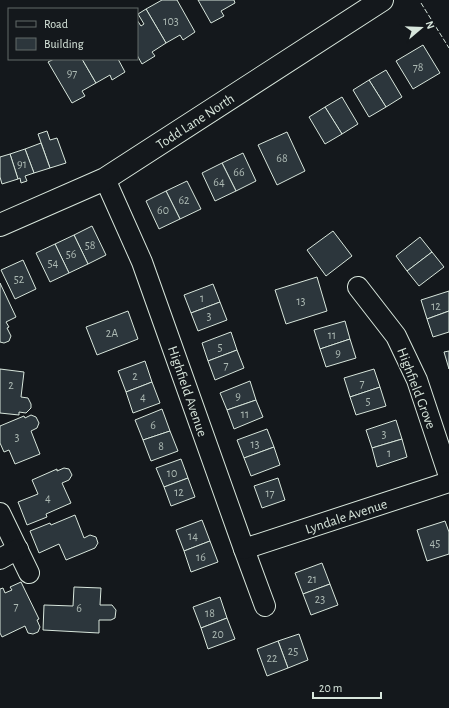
<svg xmlns="http://www.w3.org/2000/svg" width="449" height="708" viewBox="0 0 449 708" font-family="'Alegreya Sans',sans-serif">
<style>
.building{fill:#2c363c;stroke:#d8e6dc}
.lines{fill:none;stroke-linecap:round;stroke-linejoin:round}
.street-casing{stroke:#d8e6dc;stroke-width:22}
.secondary-casing{stroke:#d8e6dc;stroke-width:24}
.street{stroke:#14181c;stroke-width:20}
.secondary{stroke:#14181c;stroke-width:22}
.fence{stroke:#d8e6dc;stroke-width:1;stroke-dasharray:5 2;stroke-linecap:butt}
.labels{text-anchor:middle;stroke-width:3;stroke-linejoin:round;paint-order:stroke}
.number-label{font-size:12px;fill:#adbab4}
.street-label{font-size:14px;fill:#d8e6dc;stroke:#14181c}
</style>
<rect width="100%" height="100%" fill="#14181c"/>
<g class="building">
<path d="M162,0H177L195,32L183,40L180,35L166,43L146,9Z"/>
<path d="M198,0H234L235,3L221,11L224,16L211,23Z"/>
<path d="M146,9L166,43L152,52L155,56L142,64L137,55V20L141,26L144,24L138,14Z"/>
<path d="M423,45L440,73L413,89L396,61Z"/>
<path d="M54,59H82L96,83L82,91L85,96L72,103L48,62Z"/>
<path d="M82,59H118L125,72L112,80L110,75L96,83Z"/>
<path d="M386,70L402,97L386,107L369,80Z"/>
<path d="M369,80L386,107L369,117L353,90Z"/>
<path d="M342,97L358,124L342,134L325,107Z"/>
<path d="M325,107L342,134L325,144L309,117Z"/>
<path d="M47,131L50,140L57,138L66,163L50,168L38,134Z"/>
<path d="M287,132L305,171L277,185L258,145Z"/>
<path d="M41,143L50,168L34,173L25,149Z"/>
<path d="M25,149L34,173L25,176L27,181L21,183L20,178L18,179L10,154Z"/>
<path d="M243,153L256,181L236,191L222,163Z"/>
<path d="M10,154L18,179L2,184L0,177V157Z"/>
<path d="M222,163L236,191L215,201L202,173Z"/>
<path d="M187,181L201,209L180,219L166,191Z"/>
<path d="M166,191L180,219L159,229L146,201Z"/>
<path d="M92,226L106,255L88,264L74,235Z"/>
<path d="M333,231L352,256L326,276L307,250Z"/>
<path d="M74,235L88,264L69,273L55,244Z"/>
<path d="M420,237L432,252L407,271L396,256Z"/>
<path d="M55,244L69,273L50,282L36,253Z"/>
<path d="M432,252L444,267L419,286L407,271Z"/>
<path d="M23,260L36,289L15,299L1,270Z"/>
<path d="M317,277L327,311L286,324L275,290Z"/>
<path d="M0,283L16,317L6,322L9,327L7,328L11,336L9,341L4,343L0,342Z"/>
<path d="M213,284L220,302L191,313L184,295Z"/>
<path d="M449,291V311L427,319L421,300Z"/>
<path d="M220,302L227,320L198,331L191,313Z"/>
<path d="M128,311L138,339L97,355L86,327Z"/>
<path d="M449,311V332L433,337L427,319Z"/>
<path d="M345,321L350,339L320,349L314,330Z"/>
<path d="M231,332L237,350L208,361L202,343Z"/>
<path d="M350,339L356,358L326,367L320,349Z"/>
<path d="M237,350L244,368L215,380L208,361Z"/>
<path d="M449,351V369L444,352Z"/>
<path d="M145,361L152,382L126,392L118,371Z"/>
<path d="M0,369L24,372L21,397L28,398L31,404V408L26,413L19,412V415L0,413Z"/>
<path d="M374,369L380,387L350,397L344,378Z"/>
<path d="M250,381L256,400L227,410L220,393Z"/>
<path d="M152,382L160,403L133,413L126,392Z"/>
<path d="M380,387L386,406L356,415L350,397Z"/>
<path d="M256,400L263,417L234,429L227,410Z"/>
<path d="M162,409L170,431L143,440L135,420Z"/>
<path d="M31,415L36,417L39,423L37,428L31,431L40,454L15,464L9,450L4,452L0,443V426L24,416L25,418Z"/>
<path d="M396,420L402,439L372,448L366,430Z"/>
<path d="M267,429L274,447L244,458L237,440Z"/>
<path d="M170,431L178,451L151,461L143,440Z"/>
<path d="M402,439L407,457L377,467L372,448Z"/>
<path d="M274,447L280,465L251,476L244,458Z"/>
<path d="M181,459L188,478L164,487L156,468Z"/>
<path d="M64,468L69,469L72,475L69,480L62,483L71,503L46,514L47,517L27,525L18,502L38,494L32,480L57,469V471Z"/>
<path d="M188,478L195,497L171,506L164,487Z"/>
<path d="M278,478L285,500L262,508L254,486Z"/>
<path d="M75,515L84,538L90,535L96,537L98,543L95,548L66,560L59,544L39,553L30,531L50,523L51,525Z"/>
<path d="M202,520L210,541L184,551L176,530Z"/>
<path d="M445,521L449,532V554L427,561L417,530Z"/>
<path d="M210,541L218,562L191,572L184,551Z"/>
<path d="M322,563L330,584L303,594L295,573Z"/>
<path d="M21,582L39,619L37,620L40,627L38,632L33,634L28,633L25,626L2,637L0,633V589L3,588L5,593L12,590L10,587Z"/>
<path d="M330,584L338,605L311,615L303,594Z"/>
<path d="M74,587L101,588L100,605H112L116,610L115,618L111,620H99V633L43,630L44,605L73,606Z"/>
<path d="M220,597L227,618L201,628L193,607Z"/>
<path d="M227,618L235,639L208,649L201,628Z"/>
<path d="M299,634L308,660L288,668L278,641Z"/>
<path d="M278,641L288,668L267,676L257,649Z"/>
</g>
<g class="lines">
<defs>
<g id="street">
<path d="M105,179L142,262L244,549L265,606"/>
<path d="M358,287L396,336L417,380L449,476"/>
<path d="M0,513L29,573"/>
<path d="M244,549L449,482"/>
<path d="M0,559L18,549"/>
</g>
<path id="secondary" d="M0,225L105,179L382,0"/>
</defs>
<use href="#street" class="street-casing"/>
<use href="#secondary" class="secondary-casing"/>
<use href="#street" class="street"/>
<use href="#secondary" class="secondary"/>
<path class="fence" d="M421,3L449,48"/>
</g>
<g class="labels">
<g class="number-label">
<text x="171" y="25">103</text>
<text x="418" y="71">78</text>
<text x="72" y="77">97</text>
<text x="282" y="162">68</text>
<text x="22" y="168">91</text>
<text x="239" y="176">66</text>
<text x="219" y="186">64</text>
<text x="184" y="204">62</text>
<text x="163" y="214">60</text>
<text x="90" y="249">58</text>
<text x="71" y="258">56</text>
<text x="53" y="267">54</text>
<text x="19" y="283">52</text>
<text x="202" y="302">1</text>
<text x="301" y="305">13</text>
<text x="436" y="310">12</text>
<text x="209" y="320">3</text>
<text x="112" y="337">2A</text>
<text x="332" y="339">11</text>
<text x="220" y="351">5</text>
<text x="338" y="357">9</text>
<text x="226" y="369">7</text>
<text x="135" y="380">2</text>
<text x="362" y="387">7</text>
<text x="11" y="389">2</text>
<text x="238" y="400">9</text>
<text x="143" y="401">4</text>
<text x="368" y="405">5</text>
<text x="245" y="418">11</text>
<text x="153" y="429">6</text>
<text x="384" y="438">3</text>
<text x="17" y="441">3</text>
<text x="255" y="448">13</text>
<text x="161" y="450">8</text>
<text x="389" y="457">1</text>
<text x="172" y="477">10</text>
<text x="179" y="496">12</text>
<text x="270" y="497">17</text>
<text x="48" y="502">4</text>
<text x="193" y="540">14</text>
<text x="435" y="547">45</text>
<text x="201" y="561">16</text>
<text x="312" y="583">21</text>
<text x="320" y="603">23</text>
<text x="16" y="610">7</text>
<text x="79" y="612">6</text>
<text x="210" y="617">18</text>
<text x="218" y="638">20</text>
<text x="293" y="655">25</text>
<text x="272" y="662">22</text>
</g>
<g class="street-label">
<text transform="translate(195 121) rotate(-33)" y="5">Todd Lane North</text>
<text transform="translate(417 388) rotate(69)" y="5">Highfield Grove</text>
<text transform="translate(188 391) rotate(71)" y="5">Highfield Avenue</text>
<text transform="translate(346 516) rotate(-18)" y="5">Lyndale Avenue</text>
</g>
</g>
<rect x="8" y="8" width="130" height="52" fill="#14181c" stroke="#626a69"/>
<rect x="16" y="21" width="20" height="6" fill="#14181c" stroke="#626a69"/>
<text x="44" y="28" font-size="12" fill="#d8e6dc">Road</text>
<rect x="16" y="38" width="20" height="12" fill="#2c363c" stroke="#626a69"/>
<text x="44" y="48" font-size="12" fill="#d8e6dc">Building</text>
<g transform="translate(421 28) rotate(71)" stroke="#14181c" stroke-width="3" paint-order="stroke">
<path d="M0-3L7 15L0 10L-7 15Z" fill="#d8e6dc"/>
<text y="-6" font-size="11" font-weight="bold" text-anchor="middle" fill="#d8e6dc">N</text>
</g>
<path d="M313 692v6h68v-6" fill="none" stroke="#d8e6dc" stroke-width="2"/>
<text x="319" y="692" font-size="12" fill="#d8e6dc" stroke="#14181c" stroke-width="3" paint-order="stroke">20 m</text>
</svg>
